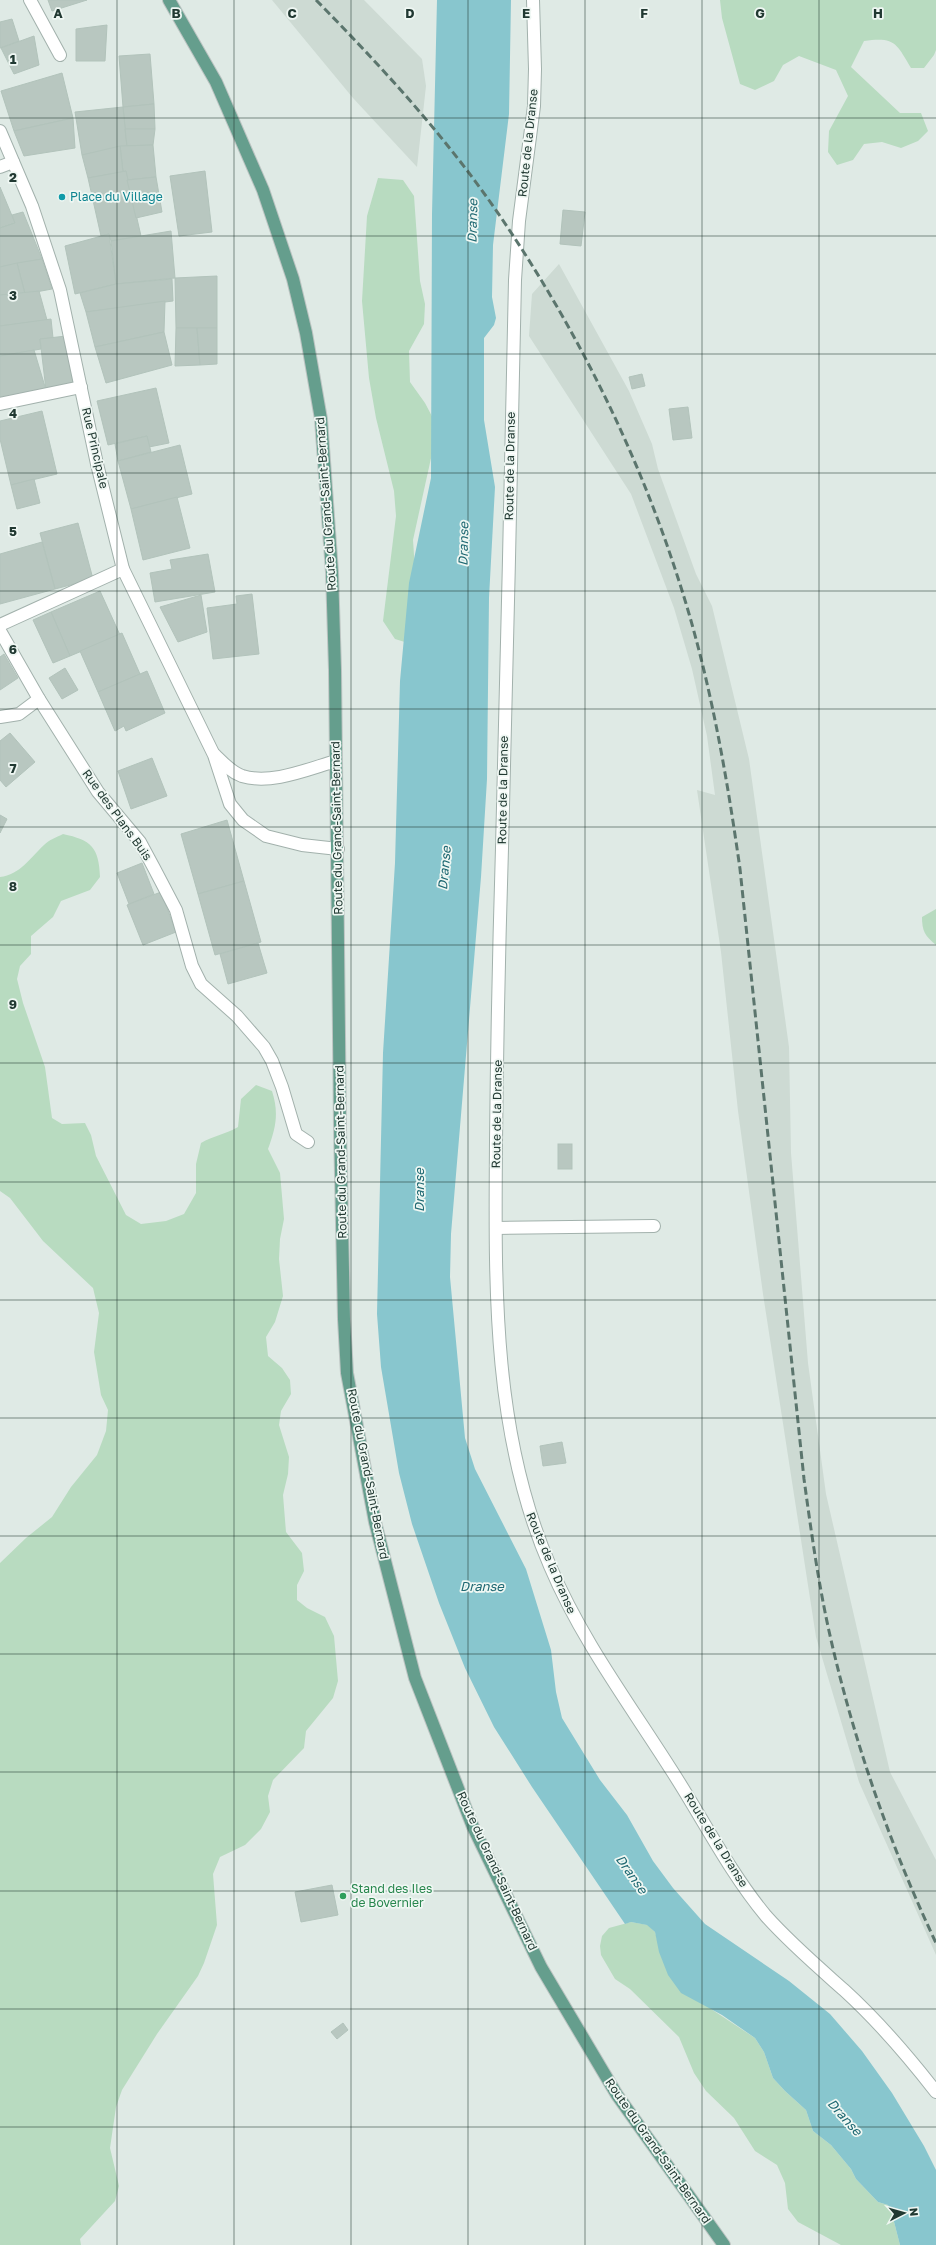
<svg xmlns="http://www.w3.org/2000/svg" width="936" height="2245" viewBox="0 0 936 2245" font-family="'Golos Text',sans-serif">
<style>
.built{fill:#cddad3}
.green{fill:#b8dbc0}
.water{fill:#88c6ce}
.building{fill:#b8c7c0;stroke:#b2c3bb}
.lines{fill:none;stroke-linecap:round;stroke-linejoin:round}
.street-casing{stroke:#a2b1ac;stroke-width:14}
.primary-casing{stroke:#bcc4c2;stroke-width:14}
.street{stroke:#fff;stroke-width:12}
.primary{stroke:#659e8d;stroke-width:12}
.rail{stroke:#5b756d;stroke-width:3;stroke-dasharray:8 4;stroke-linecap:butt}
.grid{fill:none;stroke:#213932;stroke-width:1;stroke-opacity:0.55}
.culture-dot{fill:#0f9aa8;stroke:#eff7f3;stroke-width:1.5}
.leisure-dot{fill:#2e9e5b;stroke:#eff7f3;stroke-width:1.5}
.labels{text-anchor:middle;stroke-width:3.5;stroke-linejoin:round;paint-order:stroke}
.street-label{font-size:12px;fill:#213932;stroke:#eff7f3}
.culture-label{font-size:12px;fill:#0d838f;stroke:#eff7f3;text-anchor:start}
.leisure-label{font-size:12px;fill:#27864d;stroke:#eff7f3;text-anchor:start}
.water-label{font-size:13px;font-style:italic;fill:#1e6872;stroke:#eff7f3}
.grid-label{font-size:13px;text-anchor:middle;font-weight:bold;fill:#213932;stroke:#eff7f3;stroke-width:3.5;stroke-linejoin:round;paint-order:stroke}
</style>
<rect width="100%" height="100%" fill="#dfeae5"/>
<g class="built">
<path d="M272,0H364L422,59L426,86L417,167L353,98Z"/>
<path d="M559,264L629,391L652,444L658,469L696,574L712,606L749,759L789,1047L791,1153L808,1363L826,1494L890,1772L936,1860V1955L859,1782L816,1637L763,1294L738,1111L721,952L697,790L715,795L707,736L692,669L674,608L631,494L529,336L532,294Z"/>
</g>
<g class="green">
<path d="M720,0H936V50L934,55L924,68H911C896,43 895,37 864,41L851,67L900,113H921L928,131L918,141L901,148L882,142L864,144L853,160L837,165L828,152L829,131L848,96L836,70L799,56L783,65L774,81L755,90L740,84L722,18Z"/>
<path d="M378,178L403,180L414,196L420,281L425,304L424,324L409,351L410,382L425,403L435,422V440L413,540L416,585L408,643L395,639L383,621L396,516L394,491L376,418L369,378L362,301L367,216Z"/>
<path d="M63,834C91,840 99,847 100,877L90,890L61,901L53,917L31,936V954L20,966L17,979L23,1003L45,1067L52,1118L62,1124L85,1123L91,1135L96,1156L126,1215L141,1224L166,1221L184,1214L196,1193V1164L201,1143C213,1136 226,1134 238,1127L241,1099L256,1085L272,1091C279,1113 276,1127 268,1149L280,1173L284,1219L280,1239L279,1259L283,1296L275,1322L266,1337L268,1356L282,1368L290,1380L291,1394L281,1411L279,1425L289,1457L288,1474L283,1495L286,1532L302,1553L304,1571L297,1585V1600L307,1608L325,1617L334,1636L338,1681L333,1698L306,1731L304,1748L273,1780L268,1796L270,1812L261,1829L245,1845L220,1857L213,1874L217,1925L204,1963L198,1976L157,2034L122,2090L116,2107L110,2148L119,2186L115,2201L80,2239L81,2245H0V1563L26,1538L52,1517L71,1487L97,1455L106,1431L108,1410L101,1395L94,1352L99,1313L93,1288L43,1241L10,1198L0,1191V877C20,875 31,857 44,845C49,840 57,837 63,834Z"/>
<path d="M936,909V945C925,936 922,931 922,917Z"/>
<path d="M631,1922L648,1925L655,1932L663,1961L711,2009L755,2038L764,2052L773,2078L785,2091L806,2110L813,2131L831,2145L851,2169L856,2179L878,2202L888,2205L891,2210L900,2245H841L798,2222L788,2209L785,2183L777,2165L755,2151L734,2118L706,2091L694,2073L679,2037L630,1989L615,1979L601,1955L600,1946L602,1936L609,1928Z"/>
</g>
<path class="water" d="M437,0H511L509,114L493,245L492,297L496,318L494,325L484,338V420L495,487L489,598L487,779L481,877L451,1234L450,1277L465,1438L475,1469L526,1569L551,1650L556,1692L562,1718L600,1780L627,1815L653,1861L673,1888L705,1924L789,1981L830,2014L862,2051L892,2093L924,2146L936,2170V2245H900L891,2210L888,2205L878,2202L856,2179L851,2169L831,2145L813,2131L806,2110L785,2091L773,2078L764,2052L755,2038L722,2015L681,1993L668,1975L659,1952L655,1932L647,1925L631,1922L625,1924L532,1787L494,1727L465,1668L439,1603L412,1524L399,1473L381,1367L377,1314L383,1053L395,863L400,681L409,583L431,478L432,214Z"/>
<g class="building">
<path d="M48,0H87L52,11Z"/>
<path d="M12,19L19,41L0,48V22Z"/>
<path d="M107,25L105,61H76V29Z"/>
<path d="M34,36L39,65L14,74L1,48Z"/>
<path d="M150,54L154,104L123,107L119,56Z"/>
<path d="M62,73L73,118L14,131L1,91Z"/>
<path d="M154,104L155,129H125L123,107Z"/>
<path d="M123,107L127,146L82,155L75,112Z"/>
<path d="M73,118L75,148L24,156L14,131Z"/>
<path d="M125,129H155L153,145L127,146Z"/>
<path d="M153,145L156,177L127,180L126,171L123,172L120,146Z"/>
<path d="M120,146L123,172L88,178L82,155Z"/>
<path d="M126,171L141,236L111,241L109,234L101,236L88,178Z"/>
<path d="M205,171L212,232L179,236L170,176Z"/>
<path d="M156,177L162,212L136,218L127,180Z"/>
<path d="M0,187L15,223L0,228Z"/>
<path d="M563,210L585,212L581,246L560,244Z"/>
<path d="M23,212L42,259L0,267V228L15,223L12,215Z"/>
<path d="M171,231L175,278L116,284L111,241Z"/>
<path d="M109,234L116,284L75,294L65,246Z"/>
<path d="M42,259L52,289L25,294L17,263Z"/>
<path d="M17,263L25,294L0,295V267Z"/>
<path d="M217,276V328H176L175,278Z"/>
<path d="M172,279L173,301L86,312L80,293L116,284Z"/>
<path d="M39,291L47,320L0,326V295Z"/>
<path d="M165,301L164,332L95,347L86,312Z"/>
<path d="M51,319L53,338L40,339L41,349L0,356V326Z"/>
<path d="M176,328H197L200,365L175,366Z"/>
<path d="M197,328H217V364L200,365Z"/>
<path d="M164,332L172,365L106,383L95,347Z"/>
<path d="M66,336L75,386L46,390L40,339Z"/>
<path d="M34,350L46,390L0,398V356Z"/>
<path d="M642,374L645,386L632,389L629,377Z"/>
<path d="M156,388L169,443L149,447L147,436L108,445L97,401Z"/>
<path d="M688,407L692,438L673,440L669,409Z"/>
<path d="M42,411L57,474L11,485L0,439V421Z"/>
<path d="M147,436L151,452L118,461L115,444Z"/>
<path d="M180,445L192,494L131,509L118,461Z"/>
<path d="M34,479L40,503L17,509L11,485Z"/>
<path d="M177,497L190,548L143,560L131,509Z"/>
<path d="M78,523L93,579L55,589L40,533Z"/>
<path d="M42,542L55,589L0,604V554Z"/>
<path d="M208,554L215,592L155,602L150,573L172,569L170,560Z"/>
<path d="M100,591L120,635L70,656L51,612Z"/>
<path d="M252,594L259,654L213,659L207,608L237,604L236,596Z"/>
<path d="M201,595L207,632L178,642L160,607Z"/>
<path d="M51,612L70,656L53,663L33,620Z"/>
<path d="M122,633L140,674L98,692L80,651Z"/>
<path d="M4,654L18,678L0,690V657Z"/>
<path d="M65,668L78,690L62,699L49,678Z"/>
<path d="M147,671L165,713L126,731L124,726L115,731L98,692Z"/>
<path d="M10,733L35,762L6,787L0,780V741Z"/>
<path d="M152,758L167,796L131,809L118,771Z"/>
<path d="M0,815L7,819L0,833Z"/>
<path d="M227,820L244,881L198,894L181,834Z"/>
<path d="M142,863L154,894L129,904L117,873Z"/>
<path d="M244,881L261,942L215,955L198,894Z"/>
<path d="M161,892L176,932L143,945L127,905Z"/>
<path d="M258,943L267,973L228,984L220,954Z"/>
<rect x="558" y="1144" width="14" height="25"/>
<path d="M562,1442L566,1463L543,1466L540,1446Z"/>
<path d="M332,1885L338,1915L301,1922L295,1892Z"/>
<path d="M343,2023L348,2030L337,2039L331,2032Z"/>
</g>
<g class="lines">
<defs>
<g id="street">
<path d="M30,0L60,55"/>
<path d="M533,0L535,69L534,106L519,221L515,280C510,469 508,659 502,848C499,946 497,1044 496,1142C495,1285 492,1433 550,1566C581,1639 628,1702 670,1768C702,1817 728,1870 766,1916C790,1943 817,1966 844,1990C878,2021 908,2056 936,2092"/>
<path d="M0,131L32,206L60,290L97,464L123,569L214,755L230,804L243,820L266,836L302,845L338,849"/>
<path d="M0,167L13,162"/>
<path d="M0,404L81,387"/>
<path d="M0,625L123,569"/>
<path d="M0,631L39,699L98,792L140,842L154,868L176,910L192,966L201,984L237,1016L264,1047L272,1061L282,1087L296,1134L308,1142"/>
<path d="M0,717L19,714L39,699"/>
<path d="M215,755C223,763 231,772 242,776C271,785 308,769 336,761"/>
<path d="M496,1228L654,1226"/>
</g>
<path id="primary" d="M169,0L216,82L263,190L293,279L306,333L321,419L332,572L335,670L340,1127L344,1319L347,1373L375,1522L415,1678L473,1827L541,1967L617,2095L724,2245"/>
</defs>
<use href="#street" class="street-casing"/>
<use href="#primary" class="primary-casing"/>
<use href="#street" class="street"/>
<use href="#primary" class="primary"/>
<path class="rail" d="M316,0C386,71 455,147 510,231C581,338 639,456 678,578C709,673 726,770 740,869L804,1479C811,1530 818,1581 829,1631C853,1739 889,1843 936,1943"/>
</g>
<path class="grid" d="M117,0V2245M234,0V2245M351,0V2245M468,0V2245M585,0V2245M702,0V2245M819,0V2245M0,118H936M0,236H936M0,354H936M0,473H936M0,591H936M0,709H936M0,827H936M0,945H936M0,1063H936M0,1182H936M0,1300H936M0,1418H936M0,1536H936M0,1654H936M0,1772H936M0,1891H936M0,2009H936M0,2127H936"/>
<circle class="culture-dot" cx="62" cy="197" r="4"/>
<circle class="leisure-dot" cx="343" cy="1896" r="4"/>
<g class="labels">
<g class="street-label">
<text transform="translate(528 143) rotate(-84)" y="4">Route de la Dranse</text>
<text transform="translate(95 448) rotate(77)" y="4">Rue Principale</text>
<text transform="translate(510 466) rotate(-89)" y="4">Route de la Dranse</text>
<text transform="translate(326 504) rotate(-94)" y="4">Route du Grand-Saint-Bernard</text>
<text transform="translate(503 790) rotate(-89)" y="4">Route de la Dranse</text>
<text transform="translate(117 815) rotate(54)" y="4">Rue des Plans Buis</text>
<text transform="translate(337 828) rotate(-91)" y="4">Route du Grand-Saint-Bernard</text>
<text transform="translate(497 1114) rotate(-89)" y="4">Route de la Dranse</text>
<text transform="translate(341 1152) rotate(-91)" y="4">Route du Grand-Saint-Bernard</text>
<text transform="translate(368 1474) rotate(79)" y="4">Route du Grand-Saint-Bernard</text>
<text transform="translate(551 1563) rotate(67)" y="4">Route de la Dranse</text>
<text transform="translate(716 1840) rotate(58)" y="4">Route de la Dranse</text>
<text transform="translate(497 1871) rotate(65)" y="4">Route du Grand-Saint-Bernard</text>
<text transform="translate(658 2151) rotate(55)" y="4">Route du Grand-Saint-Bernard</text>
</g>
<g class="culture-label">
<text x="70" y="201">Place du Village</text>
</g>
<g class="leisure-label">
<text x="351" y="1893">Stand des Iles<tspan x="351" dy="14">de Bovernier</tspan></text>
</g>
<g class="water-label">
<text transform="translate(472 221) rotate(-89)" y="5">Dranse</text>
<text transform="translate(463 544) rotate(-89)" y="5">Dranse</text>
<text transform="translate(444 868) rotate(-85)" y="5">Dranse</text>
<text transform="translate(419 1190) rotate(-90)" y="5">Dranse</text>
<text x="482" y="1591">Dranse</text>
<text transform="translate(632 1874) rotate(55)" y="5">Dranse</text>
<text transform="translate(845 2117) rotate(48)" y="5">Dranse</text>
</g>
</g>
<g class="grid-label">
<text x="58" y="18">A</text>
<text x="176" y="18">B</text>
<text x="292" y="18">C</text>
<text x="410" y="18">D</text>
<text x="526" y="18">E</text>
<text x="644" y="18">F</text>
<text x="760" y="18">G</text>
<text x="878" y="18">H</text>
<text x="13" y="64">1</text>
<text x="13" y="182">2</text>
<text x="13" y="300">3</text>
<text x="13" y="418">4</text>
<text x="13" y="536">5</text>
<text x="13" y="654">6</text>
<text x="13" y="773">7</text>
<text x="13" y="891">8</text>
<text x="13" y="1009">9</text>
</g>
<g transform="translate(904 2213) rotate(84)" stroke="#eff7f3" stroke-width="3" paint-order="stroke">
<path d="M0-3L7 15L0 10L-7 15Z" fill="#213932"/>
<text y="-6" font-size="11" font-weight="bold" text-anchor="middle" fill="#213932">N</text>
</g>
</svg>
